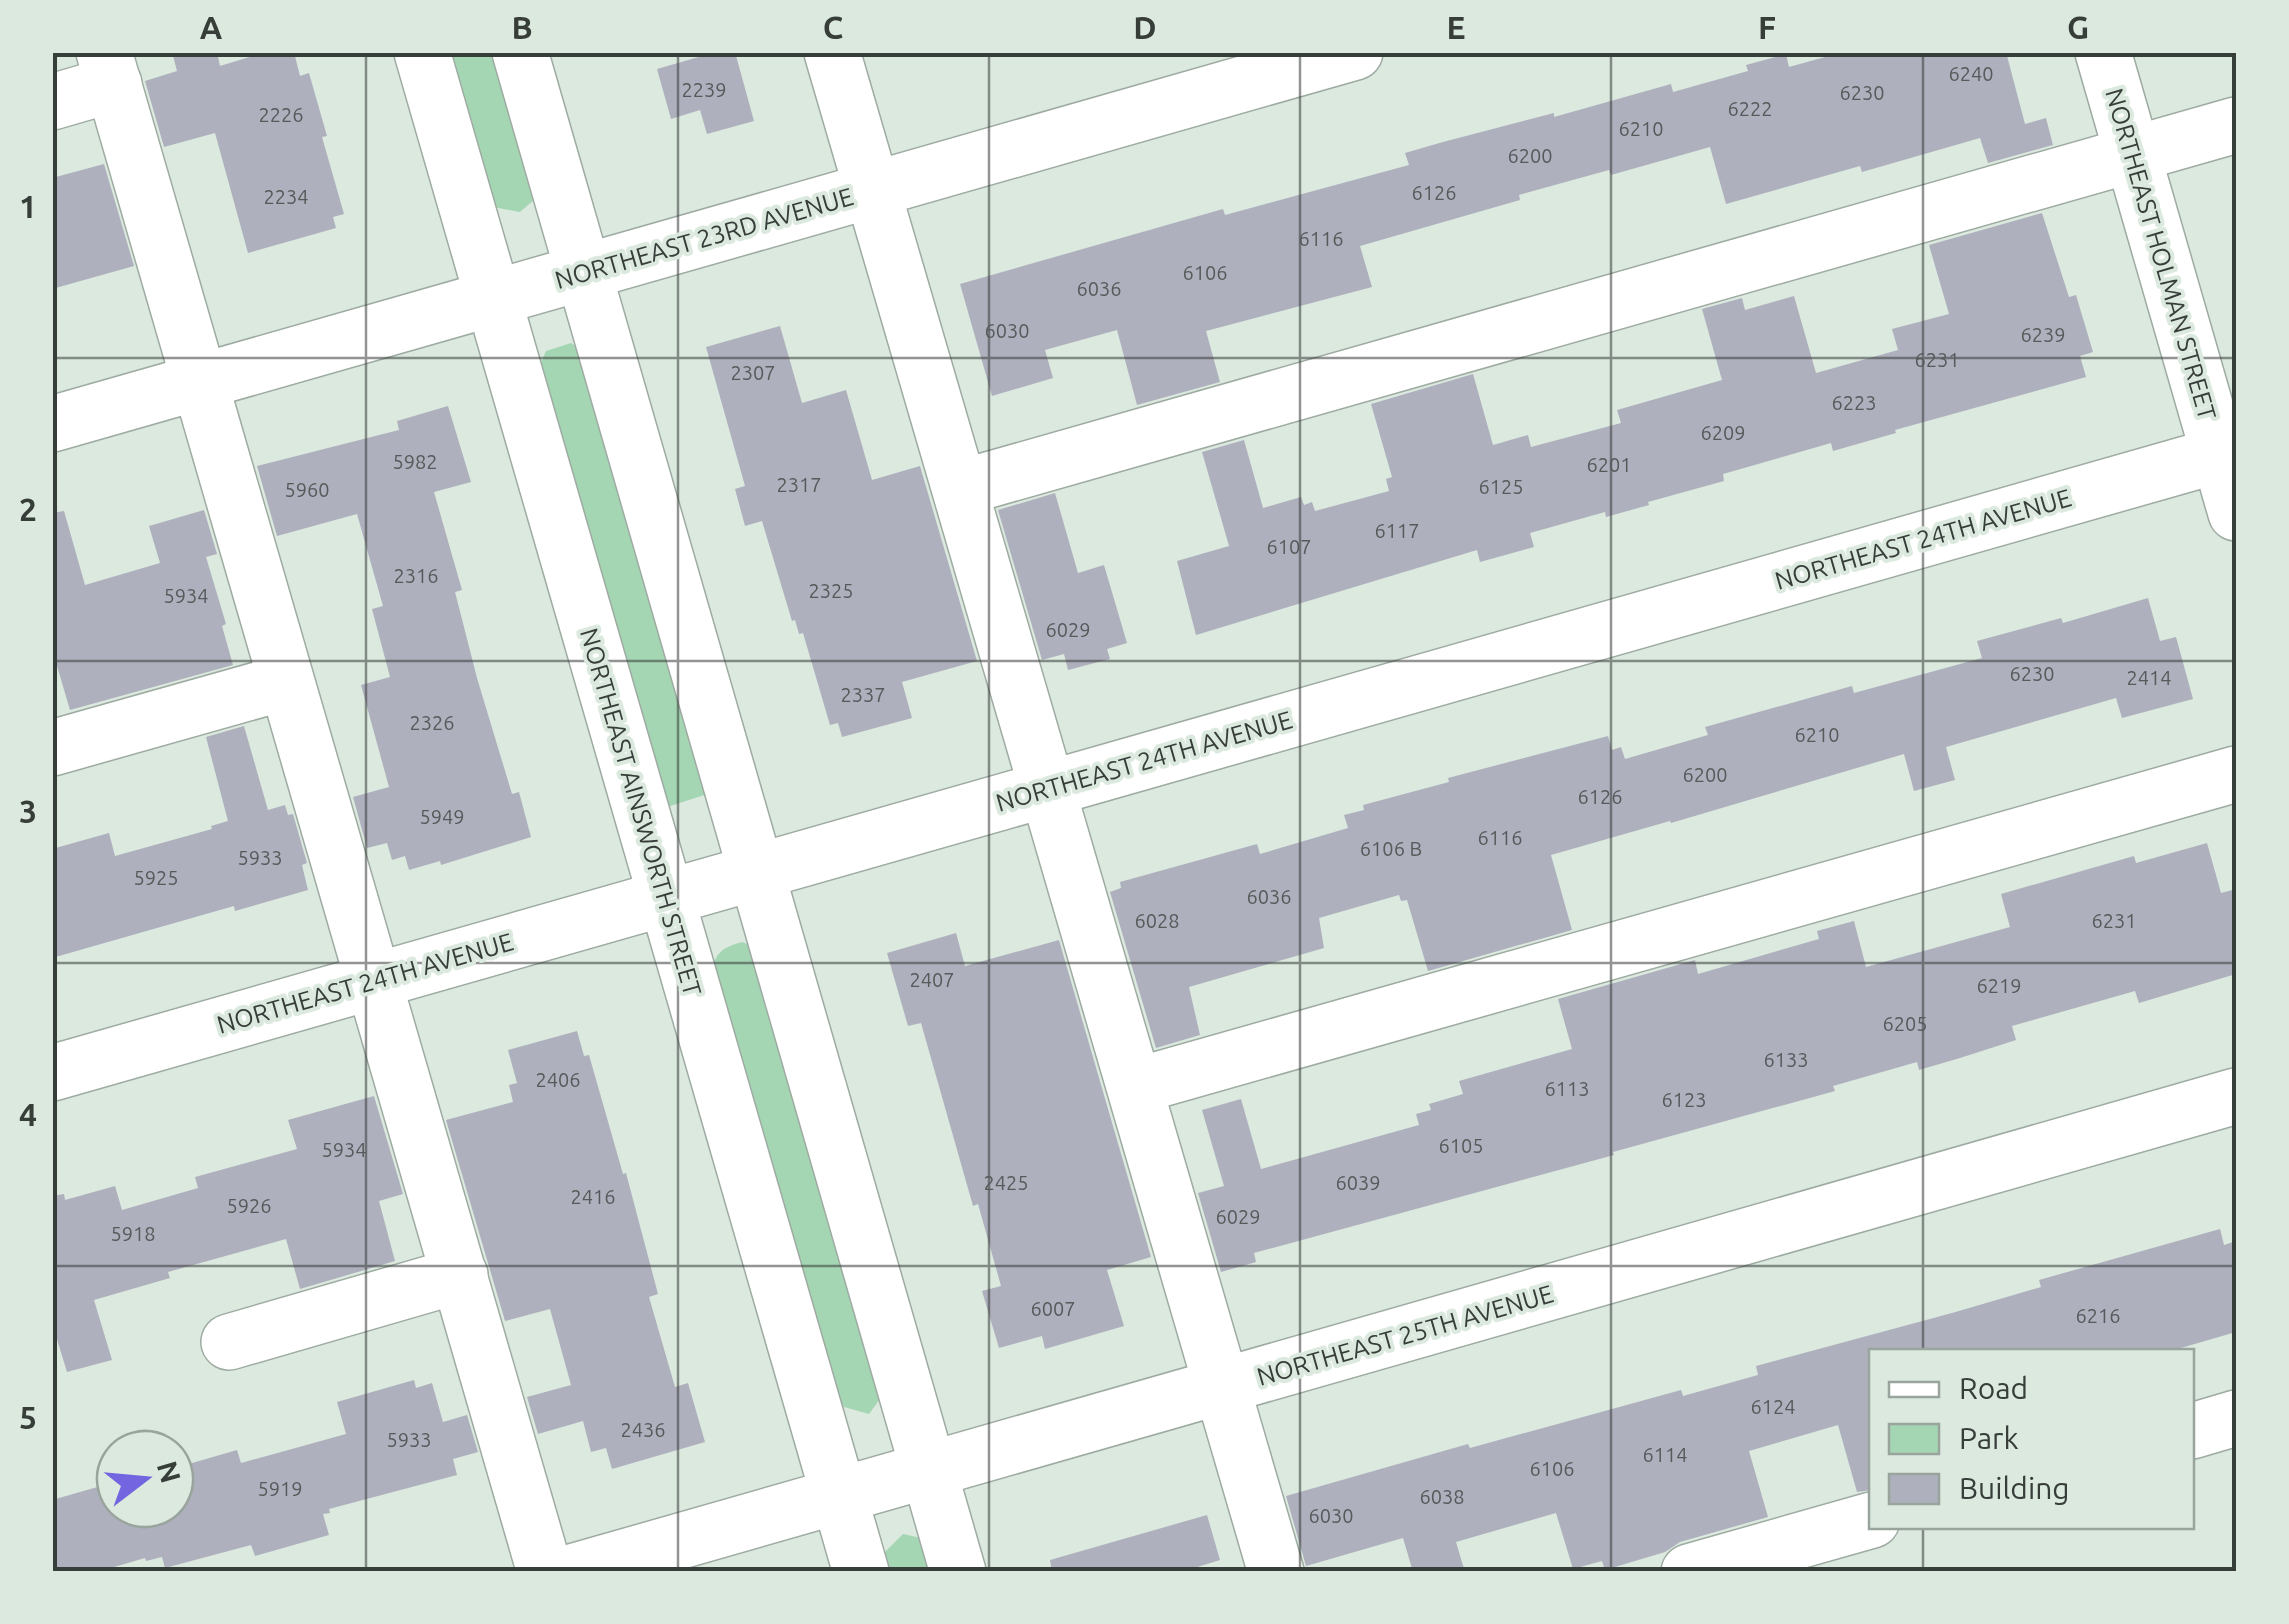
<svg xmlns="http://www.w3.org/2000/svg" width="2289" height="1624" viewBox="0 0 2289 1624" font-family="Ubuntu,sans-serif">
<style>
.green{fill:#a5d6b4}
.building{fill:#afb0bd}
.lines{fill:none;stroke-linecap:round;stroke-linejoin:round}
.minor-casing{stroke:#9eaba2;stroke-width:58}
.minor{stroke:#fff;stroke-width:55}
.grid{fill:none;stroke:#373d39;stroke-width:2.5;stroke-opacity:0.55}
.labels{text-anchor:middle;stroke-width:8;stroke-linejoin:round;paint-order:stroke}
.number-label{font-size:20px;fill:#555a5a}
.street-label{font-size:25px;fill:#373d39;stroke:#dbe9df}
.neatline{fill:none;stroke:#373d39;stroke-width:4}
.grid-label{font-size:32px;text-anchor:middle;font-weight:bold;fill:#373d39}
</style>
<rect width="100%" height="100%" fill="#dbe9df"/>
<g class="green">
<path d="M443,53H501L542,193L520,212L488,206Z"/>
<path d="M571,343L594,357L720,790L664,808L537,372L546,351Z"/>
<path d="M742,942L755,947L888,1388L869,1414L837,1405L712,973C714,953 723,947 742,942Z"/>
<path d="M903,1534L930,1540L939,1571H887L882,1555Z"/>
</g>
<g class="building">
<path d="M172,52H217L220,66L266,52H294L300,76L309,73L327,136L322,137L344,214L333,217L336,228L248,253L215,133L164,147L145,81L177,71Z"/>
<path d="M716,52H735L754,121L707,134L700,110L671,119L657,69Z"/>
<path d="M1843,52H2006L2025,124L2046,118L2053,145L1988,163L1980,138L1862,172L1860,166L1726,204L1710,147L1611,175L1609,170L1519,195L1520,200L1360,246L1372,287L1206,331L1220,382L1137,405L1117,330L1045,350L1053,378L992,396L960,284L1223,209L1225,215L1409,165L1405,153L1443,142L1554,113V117L1671,84L1673,92L1748,71L1746,65L1786,54L1789,67Z"/>
<path d="M104,164L134,266L52,289V178Z"/>
<path d="M2042,213L2069,297L2076,295L2093,352L2080,356L2086,377L1895,430L1896,433L1833,451L1831,443L1723,474L1724,481L1648,502L1649,505L1606,517L1605,512L1530,533L1534,547L1480,562L1477,550L1196,635L1177,561L1229,546L1202,452L1244,440L1263,508L1301,497L1304,505L1312,502L1315,511L1389,491L1386,479L1392,477L1371,404L1473,374L1493,445L1528,435L1531,447L1621,423L1617,410L1722,380L1702,309L1742,298L1745,310L1794,296L1816,373L1898,350L1892,329L1949,314L1929,245Z"/>
<path d="M780,326L802,403L846,390L872,480L920,466L977,661L902,682L912,718L842,737L838,723L830,725L803,633L799,634L795,620L792,621L762,521L745,526L735,489L745,486L706,347Z"/>
<path d="M448,406L471,482L434,492L462,590L455,592L477,678L512,794L519,792L531,837L441,865L440,861L409,870L405,856L392,860L387,843L367,848L353,797L389,787L361,685L390,677L372,609L383,606L357,514L277,536L257,466L399,430L397,421Z"/>
<path d="M1055,493L1078,573L1104,565L1127,643L1107,649L1110,659L1068,670L1064,654L1042,660L998,510Z"/>
<path d="M204,510L217,554L206,557L226,624L222,626L233,665L70,710L52,649V513L64,511L85,585L160,563L149,526Z"/>
<path d="M2148,598L2160,641L2176,637L2193,699L2122,718L2116,698L1946,747L1955,780L1914,791L1904,754L1671,823L1670,821L1551,855L1572,930L1428,971L1407,900L1401,901L1399,895L1319,918L1324,948L1189,987L1200,1035L1156,1048L1110,892L1121,888L1120,882L1257,844L1260,854L1348,828L1344,815L1364,810L1363,805L1449,782L1448,778L1486,768L1608,736L1612,750L1621,747L1625,759L1708,735L1705,727L1852,686L1854,693L1982,658L1977,641L2061,618L2063,623Z"/>
<path d="M244,726L268,810L285,805L288,815L293,814L307,863L302,865L308,890L235,911L234,906L52,958V849L109,833L115,856L212,829L211,826L228,821L206,737Z"/>
<path d="M2207,843L2221,893L2236,889V974L2139,1003L2135,991L2012,1026L2016,1040L1960,1058L1919,1070L1917,1062L1833,1086L1835,1091L1613,1152L1614,1155L1254,1253L1256,1262L1221,1272L1198,1193L1224,1186L1202,1110L1241,1099L1261,1169L1419,1125L1416,1114L1431,1110L1429,1104L1463,1094L1459,1081L1572,1049L1558,999L1695,960L1698,974L1819,939L1817,931L1854,921L1866,967L2010,927L2001,894L2134,856L2136,863Z"/>
<path d="M956,933L965,966L1059,940L1151,1257L1107,1270L1124,1326L1045,1349L1042,1336L999,1348L982,1291L1001,1286L978,1204L973,1206L921,1023L908,1026L887,953Z"/>
<path d="M577,1031L584,1056L589,1055L623,1174L626,1173L658,1294L649,1297L675,1387L688,1383L705,1442L612,1469L606,1448L591,1452L583,1421L538,1434L527,1397L571,1385L550,1309L505,1321L446,1120L513,1102L509,1085L517,1083L508,1050Z"/>
<path d="M374,1096L403,1194L379,1201L395,1261L300,1289L286,1239L168,1272L170,1278L94,1300L112,1360L67,1372L52,1323V1196L64,1194L65,1200L115,1186L122,1210L198,1188L195,1177L297,1149L288,1120Z"/>
<path d="M2220,1229L2224,1245L2236,1241V1332L2167,1352H1872V1490L1857,1492L1838,1425L1749,1451L1768,1517L1680,1542L1665,1552L1605,1570L1602,1561L1573,1569L1556,1513L1456,1542L1465,1572H1413L1403,1538L1306,1566L1286,1496L1468,1444L1470,1448L1681,1390L1683,1396L1758,1375L1756,1366L1952,1313L2041,1287L2039,1280Z"/>
<path d="M414,1380L416,1388L432,1383L443,1422L467,1415L478,1452L453,1459L457,1475L329,1509L330,1513L323,1514L329,1535L255,1556L251,1545L165,1568L162,1557L146,1561L145,1558L97,1572H52V1500L115,1482V1509H175V1468L237,1450L241,1463L346,1434L337,1402Z"/>
<path d="M1207,1515L1220,1560L1181,1572H1052L1050,1560Z"/>
</g>
<g class="lines">
<defs>
<g id="minor">
<path d="M104,52L545,1572"/>
<path d="M422,52L861,1572"/>
<path d="M520,52L958,1572"/>
<path d="M832,52L1276,1572"/>
<path d="M2103,52L2236,513"/>
<path d="M52,102L114,84"/>
<path d="M52,424L1355,52"/>
<path d="M960,488L2236,125"/>
<path d="M52,748L286,682"/>
<path d="M52,1073L2236,450"/>
<path d="M1136,1086L2236,774"/>
<path d="M229,1342L460,1275"/>
<path d="M2192,1431L2236,1418"/>
<path d="M572,1572L2236,1096"/>
<path d="M1689,1572L1872,1520"/>
</g>
</defs>
<use href="#minor" class="minor-casing"/>
<use href="#minor" class="minor"/>
</g>
<path class="grid" d="M366,52V1572M678,52V1572M989,52V1572M1300,52V1572M1611,52V1572M1923,52V1352M52,358H2236M52,661H2236M52,963H2236M52,1266H2236M1923,1526V1572"/>
<g class="labels">
<g class="number-label">
<text x="1971" y="81">6240</text>
<text x="704" y="97">2239</text>
<text x="1862" y="100">6230</text>
<text x="1750" y="116">6222</text>
<text x="281" y="122">2226</text>
<text x="1641" y="136">6210</text>
<text x="1530" y="163">6200</text>
<text x="1434" y="200">6126</text>
<text x="286" y="204">2234</text>
<text x="1321" y="246">6116</text>
<text x="1205" y="280">6106</text>
<text x="1099" y="296">6036</text>
<text x="1007" y="338">6030</text>
<text x="2043" y="342">6239</text>
<text x="1937" y="367">6231</text>
<text x="753" y="380">2307</text>
<text x="1854" y="410">6223</text>
<text x="1723" y="440">6209</text>
<text x="415" y="469">5982</text>
<text x="1609" y="472">6201</text>
<text x="799" y="492">2317</text>
<text x="1501" y="494">6125</text>
<text x="307" y="497">5960</text>
<text x="1397" y="538">6117</text>
<text x="1289" y="554">6107</text>
<text x="416" y="583">2316</text>
<text x="831" y="598">2325</text>
<text x="186" y="603">5934</text>
<text x="1068" y="637">6029</text>
<text x="2032" y="681">6230</text>
<text x="2149" y="685">2414</text>
<text x="863" y="702">2337</text>
<text x="432" y="730">2326</text>
<text x="1817" y="742">6210</text>
<text x="1705" y="782">6200</text>
<text x="1600" y="804">6126</text>
<text x="442" y="824">5949</text>
<text x="1500" y="845">6116</text>
<text x="1391" y="856">6106 B</text>
<text x="260" y="865">5933</text>
<text x="156" y="885">5925</text>
<text x="1269" y="904">6036</text>
<text x="1157" y="928">6028</text>
<text x="2114" y="928">6231</text>
<text x="932" y="987">2407</text>
<text x="1999" y="993">6219</text>
<text x="1905" y="1031">6205</text>
<text x="1786" y="1067">6133</text>
<text x="558" y="1087">2406</text>
<text x="1567" y="1096">6113</text>
<text x="1684" y="1107">6123</text>
<text x="1461" y="1153">6105</text>
<text x="344" y="1157">5934</text>
<text x="1006" y="1190">2425</text>
<text x="1358" y="1190">6039</text>
<text x="593" y="1204">2416</text>
<text x="249" y="1213">5926</text>
<text x="1238" y="1224">6029</text>
<text x="133" y="1241">5918</text>
<text x="1053" y="1316">6007</text>
<text x="2098" y="1323">6216</text>
<text x="1773" y="1414">6124</text>
<text x="643" y="1437">2436</text>
<text x="409" y="1447">5933</text>
<text x="1665" y="1462">6114</text>
<text x="1552" y="1476">6106</text>
<text x="280" y="1496">5919</text>
<text x="1442" y="1504">6038</text>
<text x="1331" y="1523">6030</text>
</g>
<g class="street-label">
<text transform="translate(704 238) rotate(-16)" y="9">NORTHEAST 23RD AVENUE</text>
<text transform="translate(2161 254) rotate(74)" y="9">NORTHEAST HOLMAN STREET</text>
<text transform="translate(1923 539) rotate(-16)" y="9">NORTHEAST 24TH AVENUE</text>
<text transform="translate(1144 761) rotate(-16)" y="9">NORTHEAST 24TH AVENUE</text>
<text transform="translate(641 812) rotate(74)" y="9">NORTHEAST AINSWORTH STREET</text>
<text transform="translate(365 983) rotate(-16)" y="9">NORTHEAST 24TH AVENUE</text>
<text transform="translate(1405 1335) rotate(-16)" y="9">NORTHEAST 25TH AVENUE</text>
</g>
</g>
<rect width="2289" height="1624" fill="none" stroke="#dbe9df" stroke-width="110"/>
<rect x="1869" y="1349" width="325" height="180" fill="#dbe9df" stroke="#99a49d" stroke-width="2.5"/>
<rect x="1889" y="1382" width="50" height="15" fill="#ffffff" stroke="#99a49d" stroke-width="2.5"/>
<text x="1959" y="1399" font-size="30" fill="#373d39">Road</text>
<rect x="1889" y="1424" width="50" height="30" fill="#a5d6b4" stroke="#99a49d" stroke-width="2.5"/>
<text x="1959" y="1449" font-size="30" fill="#373d39">Park</text>
<rect x="1889" y="1474" width="50" height="30" fill="#afb0bd" stroke="#99a49d" stroke-width="2.5"/>
<text x="1959" y="1499" font-size="30" fill="#373d39">Building</text>
<g transform="translate(145 1479) rotate(74)"><circle r="48" fill="#dbe9df" stroke="#99a49d" stroke-width="2.5"/>
<path d="M0-8L18 38L0 25L-18 38Z" fill="#7364df"/>
<text y="-15" font-size="28" font-weight="bold" text-anchor="middle" fill="#373d39">N</text>
</g>
<rect x="55" y="55" width="2179" height="1514" class="neatline"/>
<g class="grid-label">
<text x="211" y="39">A</text>
<text x="522" y="39">B</text>
<text x="833" y="39">C</text>
<text x="1145" y="39">D</text>
<text x="1456" y="39">E</text>
<text x="1767" y="39">F</text>
<text x="2078" y="39">G</text>
<text x="28" y="218">1</text>
<text x="28" y="521">2</text>
<text x="28" y="823">3</text>
<text x="28" y="1126">4</text>
<text x="28" y="1429">5</text>
</g>
</svg>
